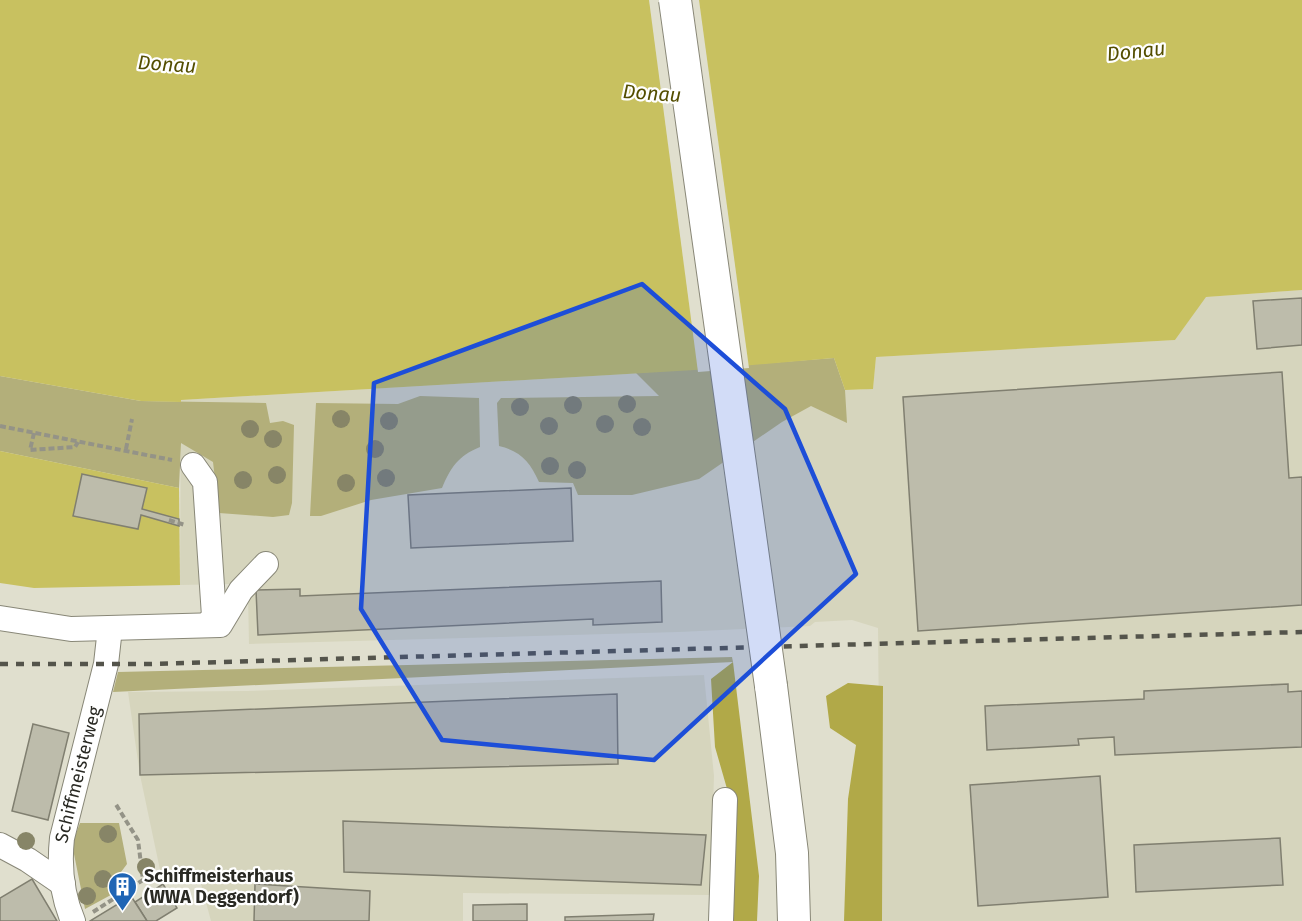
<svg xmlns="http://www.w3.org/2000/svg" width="1302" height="921" viewBox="0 0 1302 921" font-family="'Fira Sans',sans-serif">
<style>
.built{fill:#d6d5bd}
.green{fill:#b3af7a}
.forest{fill:#b1a948}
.water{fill:#c8c160}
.pier{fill:#e0dfce}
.building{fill:#bdbcab;stroke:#807f70;stroke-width:1.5}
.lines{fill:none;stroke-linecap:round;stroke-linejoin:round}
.minor-casing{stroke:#888777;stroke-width:26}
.major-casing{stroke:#888777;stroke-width:34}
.path{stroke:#949387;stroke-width:4;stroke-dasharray:6 3;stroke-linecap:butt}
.minor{stroke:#fff;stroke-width:24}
.major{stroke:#fff;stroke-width:32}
.rail{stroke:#54544b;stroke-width:4.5;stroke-dasharray:8 8;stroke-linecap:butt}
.major-bridge-casing{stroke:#888777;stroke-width:34;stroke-linecap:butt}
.major-bridge{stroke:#fff;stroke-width:32}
.tree{fill:#878567}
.marked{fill:#1d4ed8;fill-opacity:0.2;stroke:#1d4ed8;stroke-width:4.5;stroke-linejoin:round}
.labels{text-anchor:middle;stroke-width:4.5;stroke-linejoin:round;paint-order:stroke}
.street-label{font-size:18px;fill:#292923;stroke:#fff}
.poi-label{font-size:18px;font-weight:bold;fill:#292923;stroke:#fff;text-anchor:start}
.water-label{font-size:20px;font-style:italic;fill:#544e00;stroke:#fff}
</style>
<rect width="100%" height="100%" fill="#e0dfce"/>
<g class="built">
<path d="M1302,290V921H881L878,628L852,620L815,622L810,626L679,632L249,644L248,594L233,584L180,585L181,400L695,370L834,358L845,390H860L873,388L876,357L1175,340L1205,297Z"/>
<path d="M704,675L714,776L710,895L463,893V921H211L199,876L163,884L140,775L128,692L246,691Z"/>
</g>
<g class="green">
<path d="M834,358L845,390L847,423L811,406L782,422L699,479L632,495H578L573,483L539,482C530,462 521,451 499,446L497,403L501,398L659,396L636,373Z"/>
<path d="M0,376L141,401L266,403L270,423L283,421L294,425L292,503L289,515L273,517L219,513L213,462L181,443L179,488L0,451Z"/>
<path d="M420,396L479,398L480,447C458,456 451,467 442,488L371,500L321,516H310L316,403L398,404Z"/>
<path d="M732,657L733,662L113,692L118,672Z"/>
<path d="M80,823H119L127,864L118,876L120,890L85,909L72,844Z"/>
</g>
<g class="forest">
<path d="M733,662L759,876L757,921H732V806L715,747L711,679Z"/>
<path d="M848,683L883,686L882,921H844L848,799L856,745L830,728L826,696Z"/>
</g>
<g class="water">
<path d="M0,0H1302V290L1206,297L1175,340L876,357L873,389L845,390L834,358L695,370L181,400V402L141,401L0,376Z"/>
<path d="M0,451L179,488L180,585L34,588L0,583Z"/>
</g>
<path class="pier" d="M649,0H699L749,368L698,372Z"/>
<g class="building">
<path d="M1302,298V345L1257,349L1253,301Z"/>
<path d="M1282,372L1289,478L1302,477V605L918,631L903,397Z"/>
<path d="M82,474L147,488L142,509L179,519V526L141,515L138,529L73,516Z"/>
<path d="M571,488L573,541L411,548L408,495Z"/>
<path d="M661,581L662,622L593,625V619L258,635L256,590L300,589V596Z"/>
<path d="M1288,684V692L1302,691V747L1115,755L1114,737L1078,739L1079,745L987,750L985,706L1144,699V691Z"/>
<path d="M617,694L618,764L140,775L139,714Z"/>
<path d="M33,724L69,733L48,820L12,811Z"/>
<path d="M1100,776L1108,897L978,906L970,785Z"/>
<path d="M343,821L706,835L701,885L344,872Z"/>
<path d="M1280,838L1283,885L1136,892L1134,845Z"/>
<path d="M32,879L57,921H0V898Z"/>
<path d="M163,884L177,908L156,921H147L135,902Z"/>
<path d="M255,884L370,891L369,921H254Z"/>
<path d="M131,896L147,921H90Z"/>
<path d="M527,904V921H473V905Z"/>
<path d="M654,914L653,921H565V917Z"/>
</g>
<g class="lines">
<defs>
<g id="minor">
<path d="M193,465L205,482L214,616L208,624"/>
<path d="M0,618L71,629L220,625L241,590L266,564"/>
<path d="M0,845L28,860L63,884"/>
<path id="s1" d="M73,921C62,895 59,866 62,838L106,664L110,628"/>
<path d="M721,921L725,800"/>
</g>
<path id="major" d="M771,686L792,853L794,921"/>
</defs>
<use href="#minor" class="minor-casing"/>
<use href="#major" class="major-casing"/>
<g class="path">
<path d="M0,426L172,460"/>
<path d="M34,433L30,450L75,447L78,442"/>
<path d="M126,449L132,419"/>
<path d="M169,520L185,525"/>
<path d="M93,912L143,880L138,840L115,803"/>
</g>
<use href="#minor" class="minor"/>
<use href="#major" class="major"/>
<path class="rail" d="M0,664H150L1302,632"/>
<defs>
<path id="major-bridge" d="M675,0L771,686"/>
</defs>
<use href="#major-bridge" class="major-bridge-casing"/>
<use href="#major-bridge" class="major-bridge"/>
</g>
<g class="tree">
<circle cx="627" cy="404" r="9"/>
<circle cx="573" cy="405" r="9"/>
<circle cx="520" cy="407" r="9"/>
<circle cx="341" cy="419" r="9"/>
<circle cx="389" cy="421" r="9"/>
<circle cx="605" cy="424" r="9"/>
<circle cx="549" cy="426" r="9"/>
<circle cx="642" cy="427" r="9"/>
<circle cx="250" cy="429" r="9"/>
<circle cx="273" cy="439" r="9"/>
<circle cx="375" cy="449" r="9"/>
<circle cx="550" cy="466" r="9"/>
<circle cx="577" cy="470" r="9"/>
<circle cx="277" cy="475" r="9"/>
<circle cx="386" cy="478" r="9"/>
<circle cx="243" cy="480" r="9"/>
<circle cx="346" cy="483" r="9"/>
<circle cx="108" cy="834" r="9"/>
<circle cx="26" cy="841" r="9"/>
<circle cx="146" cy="867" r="9"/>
<circle cx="103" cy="879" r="9"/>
<circle cx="87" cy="896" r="9"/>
</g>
<path class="marked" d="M642,284L785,409L856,574L654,760L442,740L361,609L374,383Z"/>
<defs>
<symbol id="building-pin" viewBox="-11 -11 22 30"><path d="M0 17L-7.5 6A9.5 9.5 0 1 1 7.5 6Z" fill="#1f65b5" stroke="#fff"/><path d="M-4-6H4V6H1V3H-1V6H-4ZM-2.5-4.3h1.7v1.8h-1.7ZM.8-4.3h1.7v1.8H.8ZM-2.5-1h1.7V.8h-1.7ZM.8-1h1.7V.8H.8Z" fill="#fff"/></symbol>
</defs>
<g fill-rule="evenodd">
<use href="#building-pin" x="106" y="870" width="33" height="45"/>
</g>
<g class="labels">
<g class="street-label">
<text dy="6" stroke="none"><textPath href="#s1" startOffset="150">Schiffmeisterweg</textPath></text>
</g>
<g class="poi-label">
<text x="144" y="882">Schiffmeisterhaus<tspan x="144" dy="21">(WWA Deggendorf)</tspan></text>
</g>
<g class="water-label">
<text transform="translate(1136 51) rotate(-6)" y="7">Donau</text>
<text transform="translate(167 64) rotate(4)" y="7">Donau</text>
<text transform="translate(652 93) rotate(4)" y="7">Donau</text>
</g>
</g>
</svg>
